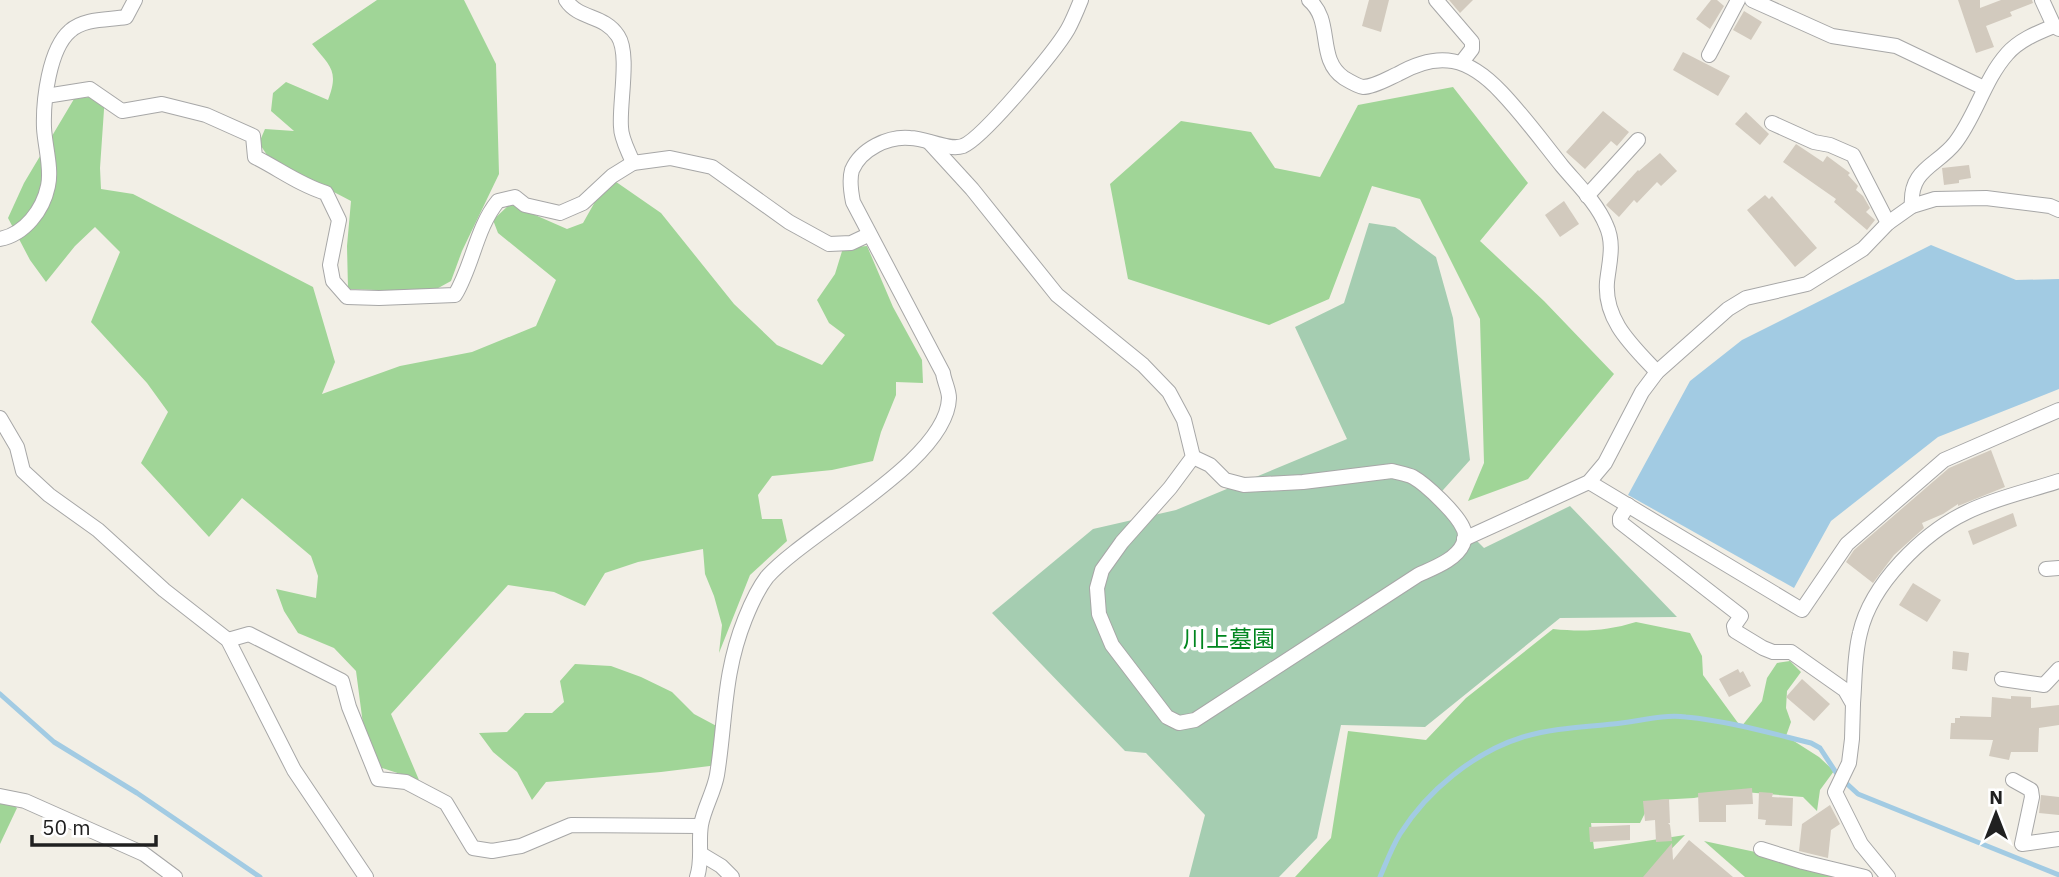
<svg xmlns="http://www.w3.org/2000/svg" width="2059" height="877" viewBox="0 0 2059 877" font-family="'IBM Plex Sans','Noto Sans JP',sans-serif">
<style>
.forest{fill:#a0d597}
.cemetery{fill:#a5cdb1}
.water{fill:#a2cbe3}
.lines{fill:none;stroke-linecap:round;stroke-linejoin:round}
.stream{stroke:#a2cbe3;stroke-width:5}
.building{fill:#d2cabe}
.street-casing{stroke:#a7a7a7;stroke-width:16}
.street{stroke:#fff;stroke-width:14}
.labels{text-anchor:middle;stroke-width:7;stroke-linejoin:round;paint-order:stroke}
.park-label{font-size:23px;fill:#01861f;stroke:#fff}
</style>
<rect width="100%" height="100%" fill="#f2efe6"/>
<g class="forest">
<path d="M377,0H464L496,64L499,174L462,251L451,281L431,292L348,289L347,246L351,201L269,158L259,143L265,129L294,131L271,111L273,93L286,82L328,100C339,71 331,67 312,44Z"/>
<path d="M1453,87L1528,183L1480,241L1544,301L1614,374L1528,479L1468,501L1484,463L1480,319L1420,199L1372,186L1329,299L1269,325L1128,279L1110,184L1181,121L1251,132L1275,168L1320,177L1358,105Z"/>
<path d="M105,95L100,168L101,189L133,194L313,287L335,362L322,394L400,366L472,352L536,326L556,280L498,233L493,220L510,204L567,229L583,223L609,177L661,213L734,304L777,345L822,365L845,335L829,323L817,300L835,274L843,248L867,246L893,307L922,360L923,383L896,382V395L881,432L873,461L832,470L772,476L758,495L762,519H782L787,541L750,575L719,653L722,625L714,596L705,574L703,549L638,562L605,573L585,606L554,592L508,585L391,714L419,780L376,766L366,747L356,671L334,648L298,633L284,611L276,589L316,598L318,576L311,556L242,498L209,537L141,463L168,412L147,383L91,322L120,252L95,227L75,246L46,282L30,260L8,218L24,183L74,99Z"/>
<path d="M1636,622L1690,633L1702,656L1703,675L1741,727L1762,701L1767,678L1777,663L1790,661L1801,672L1787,691L1786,708L1791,722L1786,736L1819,757L1834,771L1820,790L1817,811L1803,797L1732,791L1694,798L1658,800L1646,811L1640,823H1591L1594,849L1685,835L1644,877H1295L1331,838L1348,731L1426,740L1466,698L1553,629C1583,632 1607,631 1636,622Z"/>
<path d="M575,664L611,666L641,677L672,692L694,714L724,730L718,765L661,772L546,782L532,800L517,772L493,752L479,733L507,732L525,713H552L564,702L560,681Z"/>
<path d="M0,796L17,808L0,844Z"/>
<path d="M1704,841L1774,856L1836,877H1745Z"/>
</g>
<path class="cemetery" d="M1369,223L1395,227L1436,257L1453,318L1470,460L1435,499L1484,548L1570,506L1677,617L1560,618L1425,727L1341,725L1317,838L1279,877H1189L1205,815L1146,753L1125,751L992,613L1093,529L1176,510L1347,439L1295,327L1344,303Z"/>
<path class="water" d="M1931,245L2016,280L2059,279V389L1938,437L1831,521L1794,588L1628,495L1690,381L1742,340Z"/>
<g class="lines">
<g class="stream">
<path d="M0,694L54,742L137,793L260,877"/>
<path d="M1845,782L1858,794L2059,875"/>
<path d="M1380,877C1386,863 1392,847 1400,834C1427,791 1474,752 1523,737C1552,728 1583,727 1613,724C1637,722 1661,714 1686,717C1728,721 1770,733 1811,743L1820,748L1837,774"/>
</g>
</g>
<g class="building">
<path d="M1369,0H1389L1381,32L1362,26Z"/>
<path d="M1449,0H1473L1460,13Z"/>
<path d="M1711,0H1717L1724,6L1710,29L1696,19Z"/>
<path d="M1958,0H1980V8L2001,0H2032L2033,3L2010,12L2012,16L1986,26L1994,47L1976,53Z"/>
<path d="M1744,11L1762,22L1751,40L1733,30Z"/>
<path d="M1683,52L1730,76L1718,96L1673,70Z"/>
<path d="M1603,111L1629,132L1617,146L1611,141L1585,169L1566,152Z"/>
<path d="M1746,112L1769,134L1760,145L1735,124Z"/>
<path d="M1796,144L1823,162L1827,156L1850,173L1848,175L1858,186L1856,190L1863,196L1870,208L1866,212L1875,220L1867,230L1834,202L1836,199L1783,162Z"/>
<path d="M1660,153L1677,171L1661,186L1657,182L1637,203L1634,200L1619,217L1606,205L1638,170L1639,171Z"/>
<path d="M1969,165L1971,178L1959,180V183L1944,185L1942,168Z"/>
<path d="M1765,195L1769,199L1772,196L1817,248L1795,267L1747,210Z"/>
<path d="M1564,201L1579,224L1560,237L1545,215Z"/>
<path d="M1991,450L2005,487L1958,506V504L1943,514L1922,523L1924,528L1894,555L1873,583L1846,562L1854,550L1949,468Z"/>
<path d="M2013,513L2017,526L1973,545L1968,531Z"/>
<path d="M1913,583L1941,600L1927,622L1899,605Z"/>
<path d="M1953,651L1969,653L1967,671L1952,669Z"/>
<path d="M1738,669L1740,673L1743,671L1751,686L1729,697L1719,679Z"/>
<path d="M1802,679L1830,704L1814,721L1786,697Z"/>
<path d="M2011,696L2031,697V708L2059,705V725L2039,728L2038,752H2011L2009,760L1989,756L1993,740L1950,739L1951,723H1955V718H1960V716L1991,717L1992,697L2011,699Z"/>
<path d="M1752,788L1753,804L1726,805V822H1699L1698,793Z"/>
<path d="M1759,792L1773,793L1772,797L1793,798L1792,826L1765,825L1766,820L1758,819Z"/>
<path d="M2041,795L2059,797V815L2039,813Z"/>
<path d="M1669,799L1670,823H1668L1670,825L1672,841L1656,842L1655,820L1645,821L1643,801Z"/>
<path d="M1830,805L1840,824L1831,830L1828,858L1799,851L1802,824Z"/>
<path d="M1630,825V840L1590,842L1589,827Z"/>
<path d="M1689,840L1733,877H1643L1672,843L1673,860Z"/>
</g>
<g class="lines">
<defs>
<g id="street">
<path d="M566,0C579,20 604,14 618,36C630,54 619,104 621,127C621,139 629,152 633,163L670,158L712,167L789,222L829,244L851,243L868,235"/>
<path d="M1309,0C1334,21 1316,59 1344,78C1349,81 1358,86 1363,87C1374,87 1389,78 1398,74C1440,50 1469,58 1501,92C1523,115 1542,141 1562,166C1577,184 1597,203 1606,225C1615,244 1609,263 1607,282C1604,321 1633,346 1657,372"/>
<path d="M1436,0L1472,42V49L1462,62"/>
<path d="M1752,0L1832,36L1896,46L1984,88"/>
<path d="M2042,0L2054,26L2059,29"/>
<path d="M1709,55L1738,0"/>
<path d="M46,96L90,89L122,111L162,104L206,115L253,136L255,157C279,169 300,185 326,193L339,220L330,265L333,281L347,297L379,298L455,295C473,265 476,228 498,201L515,197L525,205L560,213L583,203L612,176L633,163"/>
<path d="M1772,123L1814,142L1830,145L1853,155L1888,223"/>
<path d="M929,142L972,189L1057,295L1143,365L1169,392L1184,420L1193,457L1170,488L1122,542L1102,570L1097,588L1099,614L1112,645L1167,717L1179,723L1195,720L1418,575C1433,568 1456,560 1463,544C1465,539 1466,533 1463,528C1457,514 1427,485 1413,477C1407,474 1399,473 1392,471L1303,482L1244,485L1225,480L1210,465L1193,457"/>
<path d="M1587,196L1638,140"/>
<path d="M1912,206C1909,169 1937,166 1955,143C1976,116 1984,80 2007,54C2019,40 2037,33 2054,26"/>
<path d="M0,239C25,234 43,210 48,186C52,169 45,146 44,128C43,101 49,49 70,31C84,18 109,20 126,17L135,0"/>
<path d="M0,418L17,447L23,471L49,495L98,530L164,590L228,640L294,770L366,877"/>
<path d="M1589,482L1802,610L1847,544L1944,460L2059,410"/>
<path d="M1628,505L1620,518V522L1741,616L1734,626L1735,631L1763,648L1773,652H1791L1845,690L1853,704L1852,739L1849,763L1835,792L1861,844L1888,877"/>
<path d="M1464,539L1589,482L1605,463L1642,392L1657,372L1728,309L1746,298L1807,284L1863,249L1888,223L1912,206L1935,199L1986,198L2050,206L2059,210"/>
<path d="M2046,569L2059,568"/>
<path d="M228,640L249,634L342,681L349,707L378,779L406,782L446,803L473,848L492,851L521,846L571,825L700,826"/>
<path d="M2002,679L2044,685L2059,669"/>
<path d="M1853,703C1855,680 1854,656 1860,633C1871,584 1923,533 1967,512C1995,498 2029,491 2059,481"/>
<path d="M2013,780L2031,790L2032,797L2022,844L2059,839"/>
<path d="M0,796L25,801L144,854L175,877"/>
<path d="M1761,849L1803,862L1865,877"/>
<path d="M701,854L721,866L732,877"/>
<path d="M697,877C703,859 698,843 701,825C704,808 714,792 717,775C726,719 723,674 745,619C751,604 757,590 767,577C808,531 947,461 949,398C949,390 944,381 943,373L853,202C851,192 849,180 852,170C861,149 888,136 910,138C926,138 948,151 963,146C983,138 1056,50 1068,29C1073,20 1077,10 1081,0"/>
</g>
</defs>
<use href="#street" class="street-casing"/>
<use href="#street" class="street"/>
</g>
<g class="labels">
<g class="park-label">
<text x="1229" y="647">川上墓園</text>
</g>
</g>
<g transform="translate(1996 814)" stroke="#ffffff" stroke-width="5" paint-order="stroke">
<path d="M0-5L12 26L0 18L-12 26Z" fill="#202020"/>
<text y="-10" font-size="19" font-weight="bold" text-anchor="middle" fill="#202020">N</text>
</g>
<path d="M32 835v10h124v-10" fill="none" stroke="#202020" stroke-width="3.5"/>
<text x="42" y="835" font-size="21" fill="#202020" stroke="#ffffff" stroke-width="5" paint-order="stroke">50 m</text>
</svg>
